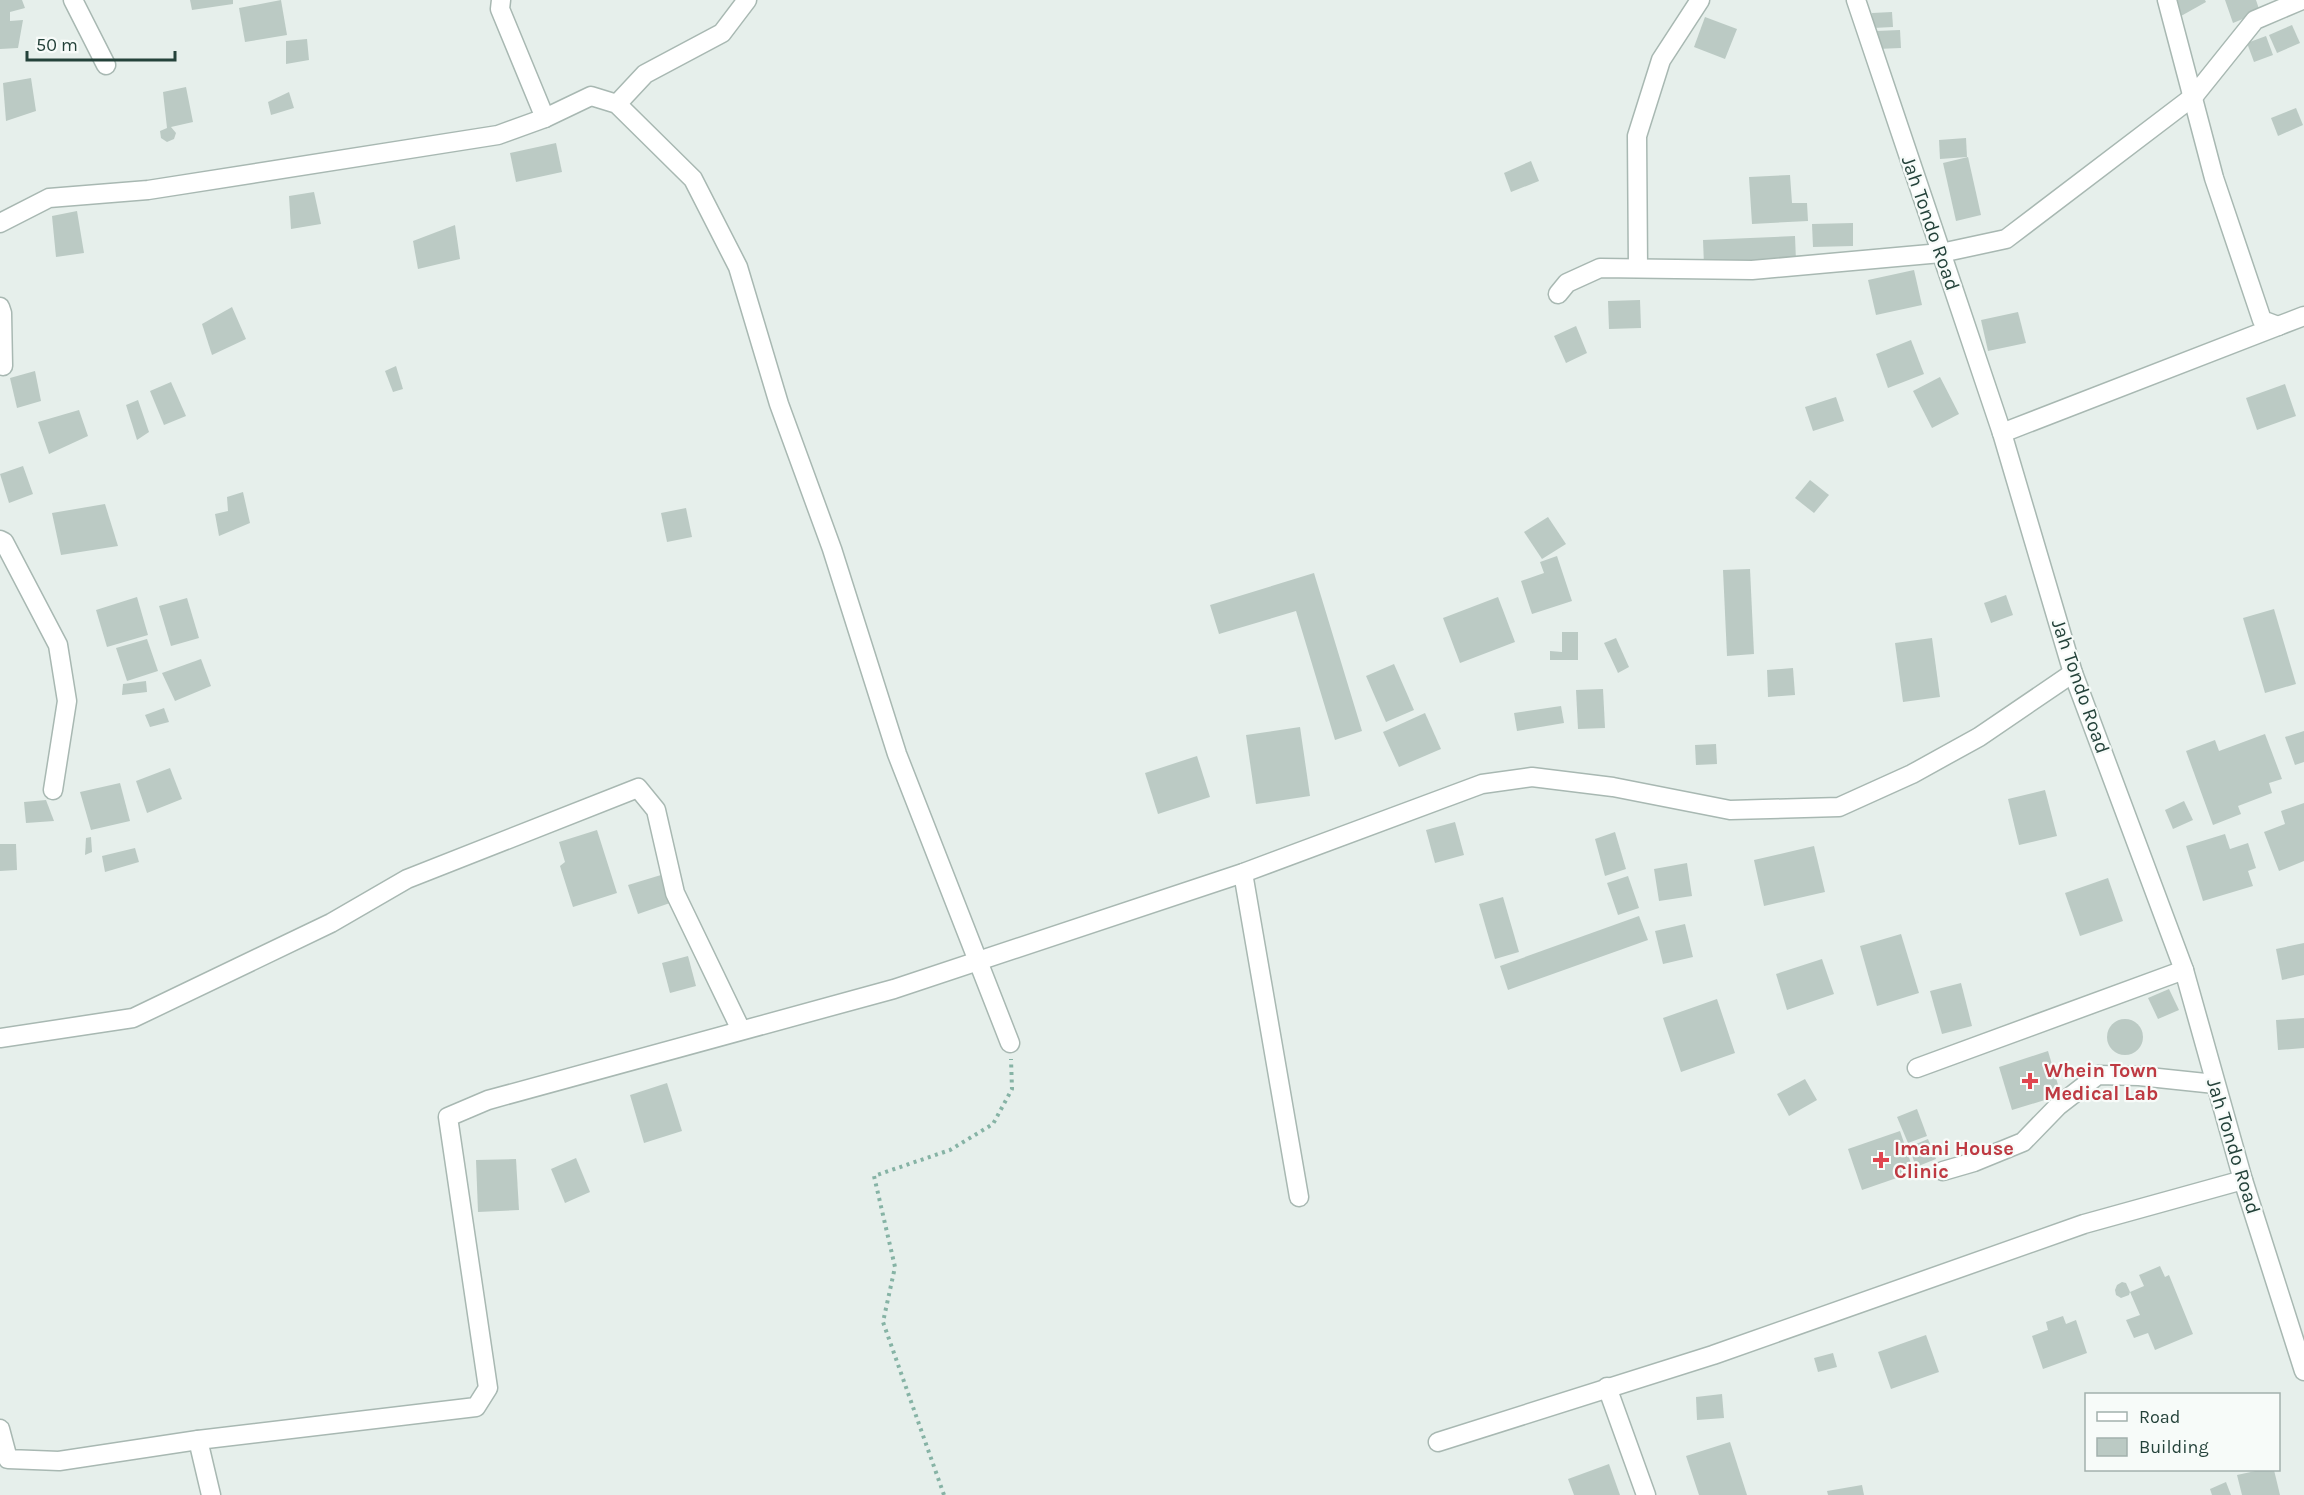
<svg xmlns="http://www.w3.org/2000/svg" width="2304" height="1495" viewBox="0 0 2304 1495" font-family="Karla,sans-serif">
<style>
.building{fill:#bbcac4}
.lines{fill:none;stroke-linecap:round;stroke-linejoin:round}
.minor-casing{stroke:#a8b8b2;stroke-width:21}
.path{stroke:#86b3a5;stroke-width:4;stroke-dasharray:3 4.5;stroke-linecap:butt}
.minor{stroke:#fff;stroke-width:18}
.health-dot{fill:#e0444e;stroke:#f7fbf9;stroke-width:2}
.labels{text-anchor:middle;stroke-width:4.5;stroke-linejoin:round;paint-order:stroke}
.street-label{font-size:20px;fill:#24423a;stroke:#f7fbf9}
.health-label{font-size:20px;font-weight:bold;fill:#be3a42;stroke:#f7fbf9;text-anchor:start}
</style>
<rect width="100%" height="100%" fill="#e6efeb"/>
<g class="building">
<path d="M0,0H22L25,8L10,12V21L23,20L18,48L0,49Z"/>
<path d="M190,0H233V4L192,10Z"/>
<path d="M281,0L287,35L245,42L239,8Z"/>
<path d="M2172,0H2205L2206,2L2181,16Z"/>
<path d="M2225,0H2256L2260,12L2233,23Z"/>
<path d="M1892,12L1893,27L1873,28L1872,13Z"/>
<path d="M1705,17L1737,29L1725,59L1694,47Z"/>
<path d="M2292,25L2300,43L2277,53L2269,35Z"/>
<path d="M1900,30L1901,48L1877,49L1876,31Z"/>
<path d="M2266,36L2273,55L2254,62L2247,43Z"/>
<path d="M307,39L309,60L286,64V41Z"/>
<path d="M31,78L36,111L6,121L3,83Z"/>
<path d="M186,87L193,122L171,127L176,133L174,139L167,142L161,138L160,131L167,128L163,92Z"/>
<path d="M289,92L294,108L271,115L268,102Z"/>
<path d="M2296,108L2303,125L2278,136L2271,118Z"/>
<path d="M1966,138L1967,157L1940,159L1939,140Z"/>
<path d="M556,143L562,172L516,182L510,153Z"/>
<path d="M1968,157L1981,215L1956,221L1943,163Z"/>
<path d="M1531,161L1539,181L1511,192L1504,173Z"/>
<path d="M1790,175L1792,203H1807L1808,221L1752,224L1749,177Z"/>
<path d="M314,192L321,224L291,229L289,196Z"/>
<path d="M77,211L84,253L56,257L52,216Z"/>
<path d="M1853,223V246L1813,247L1812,224Z"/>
<path d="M455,225L460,259L418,269L413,241Z"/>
<path d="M1795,236L1796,261L1704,265L1703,240Z"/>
<path d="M1914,270L1922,305L1876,315L1868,280Z"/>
<path d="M1640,300L1641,328L1609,329L1608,301Z"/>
<path d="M232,307L246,339L212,355L202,324Z"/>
<path d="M2018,312L2026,343L1988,351L1981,320Z"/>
<path d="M1576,326L1587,353L1566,363L1554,336Z"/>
<path d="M1911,340L1924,374L1888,388L1876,354Z"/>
<path d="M396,366L403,389L393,392L385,371Z"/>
<path d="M35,371L41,401L17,408L10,378Z"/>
<path d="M1940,377L1959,414L1932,428L1913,391Z"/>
<path d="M171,382L186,416L164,425L150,391Z"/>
<path d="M2285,384L2296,416L2257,430L2246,398Z"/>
<path d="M1836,397L1844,421L1813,431L1805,407Z"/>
<path d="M138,400L149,432L137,440L126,405Z"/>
<path d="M79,410L88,436L49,454L38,422Z"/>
<path d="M23,466L33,494L9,503L0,474Z"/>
<path d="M1810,480L1829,495L1814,513L1795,498Z"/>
<path d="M243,492L250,523L219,536L215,514L228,511L227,497Z"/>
<path d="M105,504L118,546L61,555L52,513Z"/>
<path d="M686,508L692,537L667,542L661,513Z"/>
<path d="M1548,517L1566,544L1542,559L1524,532Z"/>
<path d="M1557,556L1572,601L1532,614L1521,581L1544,573L1540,562Z"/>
<path d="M1750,569L1754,654L1727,656L1723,570Z"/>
<path d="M1314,573L1362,731L1335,740L1296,611L1219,634L1210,605Z"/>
<path d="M2006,595L2013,615L1991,623L1984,603Z"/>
<path d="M137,597L148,635L107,647L96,610Z"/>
<path d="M1498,597L1515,642L1460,663L1443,618Z"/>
<path d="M187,598L199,638L171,646L159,606Z"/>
<path d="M2274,609L2296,684L2265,693L2243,618Z"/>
<path d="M1562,632H1578V660H1550V651L1562,652Z"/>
<path d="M1616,638L1629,667L1618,673L1604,643Z"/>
<path d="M1932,638L1940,697L1903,702L1895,643Z"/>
<path d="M147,639L158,671L127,681L116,648Z"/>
<path d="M201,659L211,686L175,701L162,673Z"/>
<path d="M1394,664L1414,710L1386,722L1366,676Z"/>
<path d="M1793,668L1795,695L1768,697L1767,670Z"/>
<path d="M146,681L147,692L122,695L123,684Z"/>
<path d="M1603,689L1605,728L1578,729L1576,690Z"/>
<path d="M1561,706L1564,723L1517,731L1514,713Z"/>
<path d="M164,708L169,722L150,727L145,715Z"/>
<path d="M1425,713L1441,749L1399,767L1383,732Z"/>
<path d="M1300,727L1310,796L1256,804L1246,735Z"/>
<path d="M2304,731V762L2295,765L2285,737Z"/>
<path d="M2265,734L2282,779L2269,783L2272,793L2238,806L2241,814L2213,825L2186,751L2215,740L2219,751Z"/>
<path d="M1716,744L1717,764L1696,765L1695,745Z"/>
<path d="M1197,756L1210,797L1158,814L1145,773Z"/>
<path d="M170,768L182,799L147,813L136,781Z"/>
<path d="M120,783L130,821L91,830L80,792Z"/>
<path d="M2045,790L2057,836L2019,845L2008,799Z"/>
<path d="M46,800L54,821L26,823L24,802Z"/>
<path d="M2184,801L2193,820L2173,829L2165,810Z"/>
<path d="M2304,803V861L2279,871L2264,832L2285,824L2281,811Z"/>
<path d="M1455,822L1464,855L1435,863L1426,830Z"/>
<path d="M597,830L617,893L573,907L560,866L565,862L559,842Z"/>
<path d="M1615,832L1626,869L1605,876L1595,839Z"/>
<path d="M2225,834L2230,849L2248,843L2256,868L2248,871L2253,886L2203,901L2186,846Z"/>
<path d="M91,837L92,852L85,855L86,838Z"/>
<path d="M0,844H16L17,870L0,871Z"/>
<path d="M1814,846L1825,892L1764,906L1754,860Z"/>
<path d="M135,848L139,862L105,872L102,856Z"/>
<path d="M1687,863L1692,896L1659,901L1654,869Z"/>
<path d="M661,875L670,903L638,914L628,885Z"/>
<path d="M1628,876L1639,908L1618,915L1607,883Z"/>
<path d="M2108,878L2123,921L2080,936L2065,893Z"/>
<path d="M1503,897L1519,952L1495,959L1479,904Z"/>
<path d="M1639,916L1648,940L1508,990L1500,966Z"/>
<path d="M1685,924L1693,957L1663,964L1655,931Z"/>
<path d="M1901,934L1919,993L1877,1006L1860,946Z"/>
<path d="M2304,943V975L2282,980L2276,949Z"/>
<path d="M688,956L696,986L670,993L662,963Z"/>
<path d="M1822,959L1834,994L1787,1010L1776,974Z"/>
<path d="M1961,983L1972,1026L1942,1034L1930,991Z"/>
<path d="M2169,989L2179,1010L2158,1019L2148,998Z"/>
<path d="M1717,999L1735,1053L1681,1072L1663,1018Z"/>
<path d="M2304,1018V1048L2278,1050L2276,1020Z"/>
<circle cx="2125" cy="1037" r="18"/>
<path d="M2048,1051L2061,1095L2012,1110L1999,1067Z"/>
<path d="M1805,1079L1817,1100L1789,1116L1777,1094Z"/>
<path d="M667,1083L682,1131L644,1143L630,1095Z"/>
<path d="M1917,1109L1927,1136L1908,1143L1897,1117Z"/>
<path d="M1900,1131L1914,1172L1862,1190L1848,1149Z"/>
<path d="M1928,1139L1936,1159L1916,1167L1909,1147Z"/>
<path d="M576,1158L590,1192L565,1203L551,1169Z"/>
<path d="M516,1159L519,1210L478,1212L476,1160Z"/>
<path d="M2160,1266L2165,1277L2169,1275L2193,1334L2155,1350L2148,1333L2134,1338L2126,1320L2140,1315L2130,1292L2129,1295L2121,1298L2116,1295L2115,1290L2117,1285L2122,1282L2126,1283L2130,1292L2144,1286L2139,1275Z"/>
<path d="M2063,1316L2066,1324L2076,1320L2087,1353L2043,1369L2032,1336L2048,1330L2046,1322Z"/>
<path d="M1926,1335L1939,1372L1891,1389L1878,1352Z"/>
<path d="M1833,1353L1837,1367L1818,1372L1814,1358Z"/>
<path d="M1722,1394L1724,1418L1697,1420L1696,1397Z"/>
<path d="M1730,1442L1747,1495H1699L1686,1456Z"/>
<path d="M1609,1464L1620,1495H1574L1568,1479Z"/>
<path d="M2260,1470H2274L2280,1495H2242L2237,1475Z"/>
<path d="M2226,1482L2231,1495H2212L2210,1489Z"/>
<path d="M1862,1485L1864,1495H1828L1827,1491Z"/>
</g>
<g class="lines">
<defs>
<g id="minor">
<path d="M73,0L106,65"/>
<path d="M501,0L500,9L545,118"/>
<path d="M1856,0L2002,433L2073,673L2184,970L2243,1180L2304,1371"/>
<path d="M2167,0L2214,178L2262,320L2278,326L2304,316"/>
<path d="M617,104L645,74L722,33L747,0"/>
<path d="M0,223L49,198L148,190L498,135L545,118L591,96L617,104L693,179L738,267L779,404L832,549L897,754L1010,1043"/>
<path d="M1638,268L1637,136L1661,60L1700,0"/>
<path d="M1558,294L1567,283L1600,268L1752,270L1941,253L2006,239L2194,96L2255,20L2302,0"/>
<path d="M0,307L2,313L3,366"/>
<path d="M2002,433L2278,326"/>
<path d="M0,540L4,542L58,645L67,701L53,790"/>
<path d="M1243,873L1299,1197"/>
<path d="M0,1038L133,1018L331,923L407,879L638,788L656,810L675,893L741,1030"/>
<path d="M1917,1068L2184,970"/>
<path d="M1943,1171L1974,1162L2023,1142L2058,1106L2098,1075L2139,1076L2215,1084"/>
<path d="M1607,1387L1646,1495"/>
<path d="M0,1429L8,1459L59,1461L198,1440L476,1407L488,1388L448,1117L488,1100L894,989L1243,873L1482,784L1532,777L1613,787L1730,810L1839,807L1912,774L1979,737L2073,673"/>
<path d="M198,1440L211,1495"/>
<path d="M1438,1442L1713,1355L2084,1224L2243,1180"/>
</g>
</defs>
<use href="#minor" class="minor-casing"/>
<path class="path" d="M944,1495L883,1322L895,1267L874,1176L950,1150L993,1124L1012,1089L1011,1059"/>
<use href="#minor" class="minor"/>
</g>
<g class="health-dot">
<path d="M2027 1072h6v6h6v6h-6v6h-6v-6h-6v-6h6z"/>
<path d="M1878 1151h6v6h6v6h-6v6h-6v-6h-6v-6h6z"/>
</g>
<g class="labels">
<g class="street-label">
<text transform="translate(1931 223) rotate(71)" y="7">Jah Tondo Road</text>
<text transform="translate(2081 686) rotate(71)" y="7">Jah Tondo Road</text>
<text transform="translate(2234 1146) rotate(73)" y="7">Jah Tondo Road</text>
</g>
<g class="health-label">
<text x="2044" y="1077">Whein Town<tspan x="2044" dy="23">Medical Lab</tspan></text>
<text x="1894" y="1155">Imani House<tspan x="1894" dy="23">Clinic</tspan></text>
</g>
</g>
<rect x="2085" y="1393" width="195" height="78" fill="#f7fbf9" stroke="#a3b1ad" stroke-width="1.5"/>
<rect x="2097" y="1412" width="30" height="9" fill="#ffffff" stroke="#a3b1ad" stroke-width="1.5"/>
<text x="2139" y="1423" font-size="18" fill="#24423a">Road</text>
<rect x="2097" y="1438" width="30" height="18" fill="#bbcac4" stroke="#a3b1ad" stroke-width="1.5"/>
<text x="2139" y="1453" font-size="18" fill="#24423a">Building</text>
<path d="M27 51v9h148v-9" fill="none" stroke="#24423a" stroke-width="3"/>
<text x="36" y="51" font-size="18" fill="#24423a" stroke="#f7fbf9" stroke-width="4.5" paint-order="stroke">50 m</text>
</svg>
